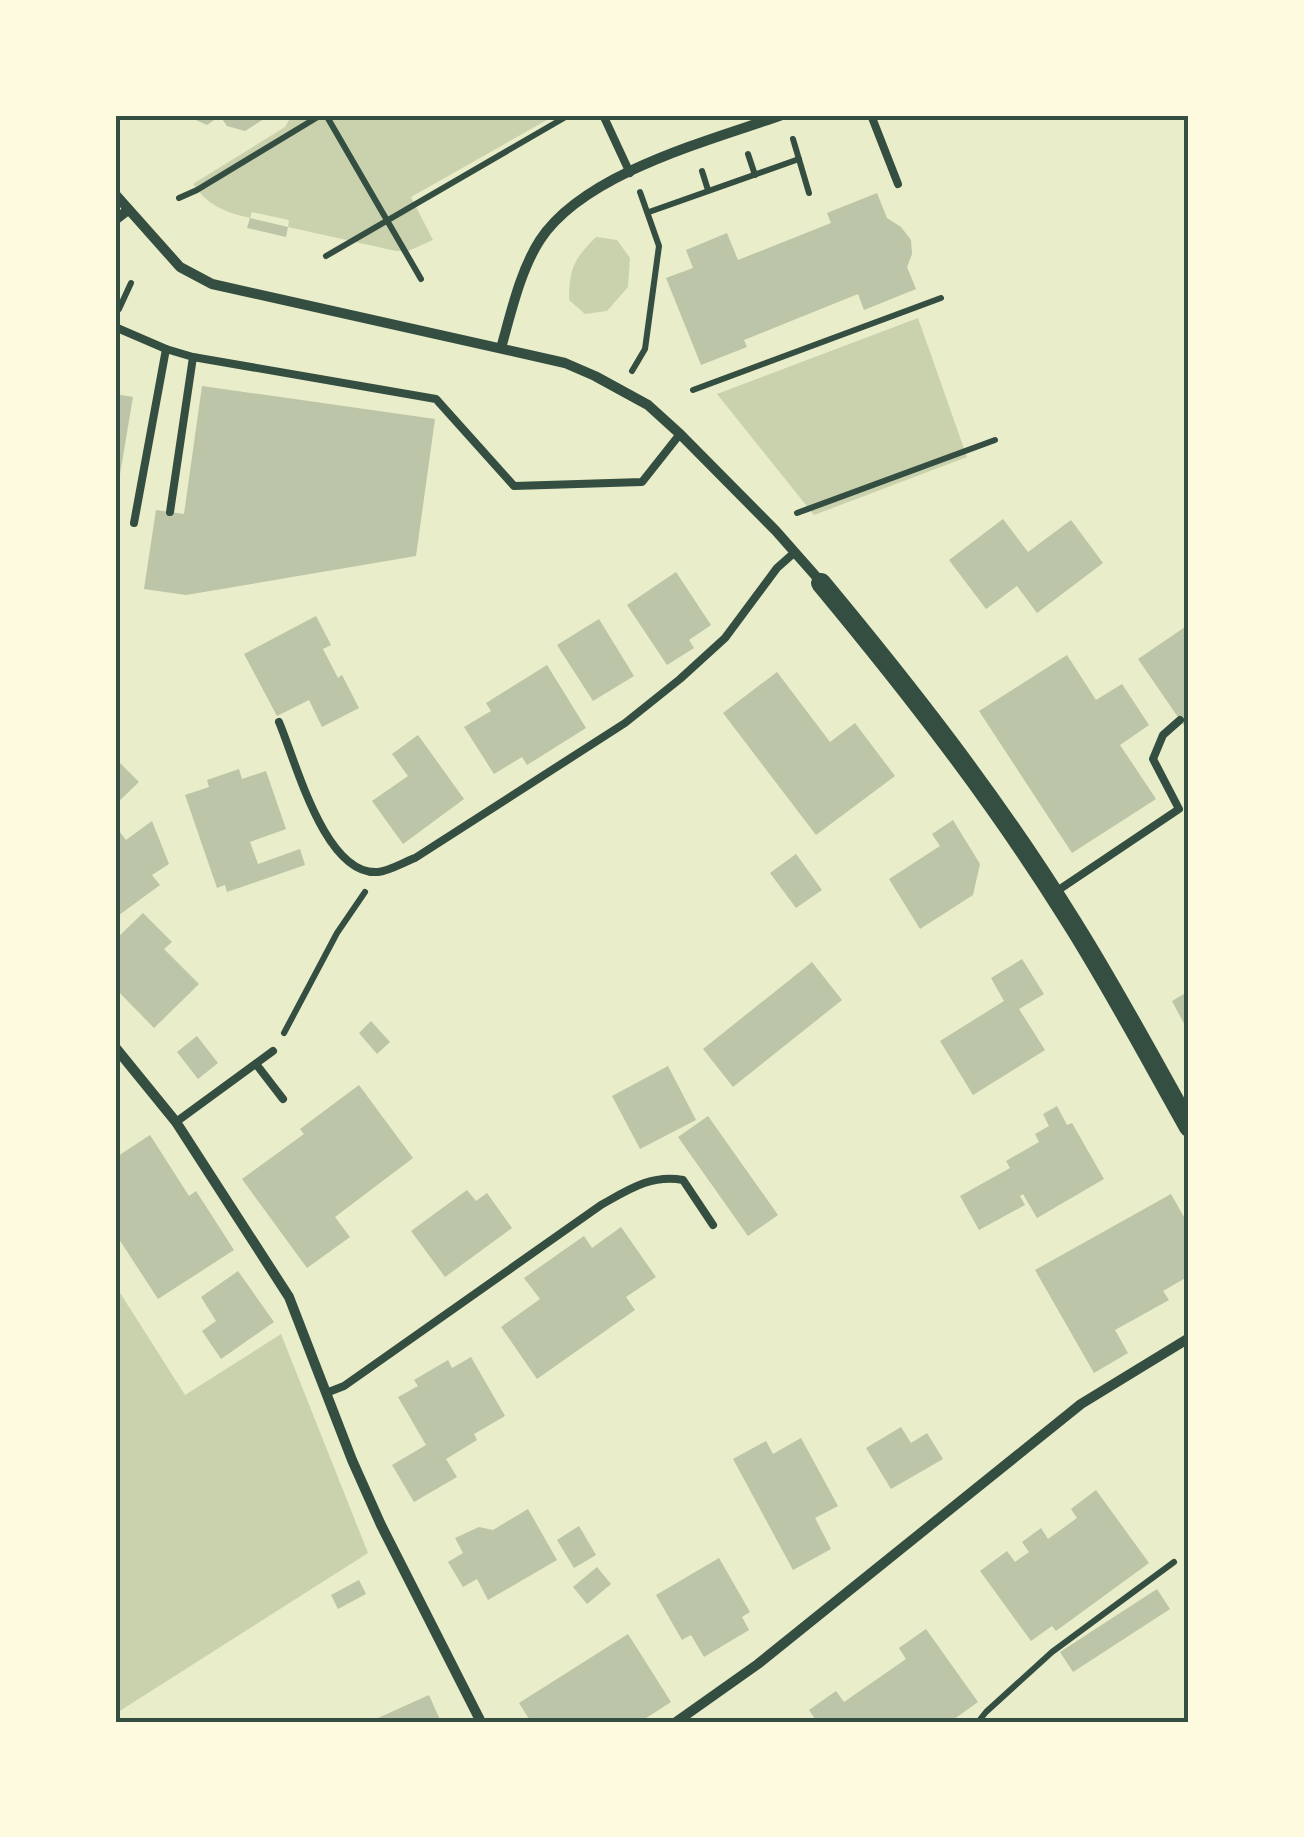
<svg xmlns="http://www.w3.org/2000/svg" width="1304" height="1837" viewBox="0 0 1304 1837" font-family="'Alegreya Sans',sans-serif">
<style>
.green{fill:#cad2ad}
.building{fill:#bcc5a7}
.lines{fill:none;stroke-linecap:round;stroke-linejoin:round}
.path{stroke:#344e41;stroke-width:6}
.service{stroke:#344e41;stroke-width:8}
.minor{stroke:#344e41;stroke-width:10}
.secondary{stroke:#344e41;stroke-width:20}
.neatline{fill:none;stroke:#344e41;stroke-width:4}
</style>
<rect width="100%" height="100%" fill="#e9edc9"/>
<g class="green">
<path d="M292,115H553L554,116L411,197L433,240L408,251H396L288,227L289,220L252,212L250,218C225,212 208,206 193,184L285,127Z"/>
<path d="M596,237L617,240L630,258L628,287L607,311L585,314L569,300C569,269 574,259 596,237Z"/>
<path d="M918,318L967,457L814,515L717,394Z"/>
<path d="M115,1285L185,1395L281,1334L368,1553L115,1714Z"/>
</g>
<g class="building">
<path d="M185,115H265L264,119L245,131L227,126L220,116L207,125Z"/>
<path d="M877,193L887,218L901,227L911,240L912,254L907,267L916,289L864,310L858,294L744,340L747,347L701,365L666,278L693,268L686,250L727,233L738,260L831,223L827,213Z"/>
<path d="M250,218L288,227L286,237L247,228Z"/>
<path d="M202,386L435,419L416,556L186,595L144,589L156,510L184,514Z"/>
<path d="M115,394L133,397L117,492H115Z"/>
<path d="M1003,519L1028,552L1071,520L1103,563L1037,613L1017,586L986,609L949,560Z"/>
<path d="M676,572L711,625L689,640L694,648L667,665L627,605Z"/>
<path d="M316,616L331,645L323,649L338,678L342,675L359,708L322,727L309,700L277,716L244,654Z"/>
<path d="M599,619L634,676L593,701L557,645Z"/>
<path d="M1185,627L1189,633V733L1138,659Z"/>
<path d="M1067,655L1096,700L1122,684L1149,725L1120,745L1156,799L1072,853L979,711Z"/>
<path d="M547,665L586,728L527,765L522,757L494,774L464,727L491,711L486,703Z"/>
<path d="M777,672L830,742L855,723L895,776L816,835L723,713Z"/>
<path d="M418,735L464,799L403,844L372,801L408,776L392,754Z"/>
<path d="M115,758L139,782L115,805Z"/>
<path d="M239,769L242,779L266,771L286,829L250,842L258,864L300,849L305,865L227,892L225,885L217,888L185,795L209,787L207,780Z"/>
<path d="M953,820L980,864L973,895L920,929L889,879L940,846L932,834Z"/>
<path d="M152,821L169,864L152,875L160,885L115,918V830L117,828L126,840Z"/>
<path d="M796,854L822,890L796,908L770,873Z"/>
<path d="M143,913L172,942L164,949L199,984L154,1028L115,988V940Z"/>
<path d="M1022,959L1044,994L1019,1009L1045,1050L973,1095L940,1041L1004,1001L991,978Z"/>
<path d="M812,962L842,1000L733,1087L703,1049Z"/>
<path d="M1189,991V1033L1172,1001Z"/>
<path d="M371,1021L390,1042L377,1054L359,1033Z"/>
<path d="M197,1036L218,1063L198,1079L177,1052Z"/>
<path d="M668,1066L696,1120L640,1149L612,1096Z"/>
<path d="M359,1085L413,1158L335,1217L350,1237L307,1268L242,1179L304,1134L300,1129Z"/>
<path d="M1057,1106L1067,1125L1072,1123L1104,1179L1037,1218L1023,1194L1020,1196L1025,1205L979,1230L960,1196L1010,1168L1006,1161L1039,1142L1035,1134L1049,1126L1043,1114Z"/>
<path d="M708,1116L778,1215L748,1236L678,1137Z"/>
<path d="M150,1135L189,1196L196,1191L234,1250L158,1299L115,1233V1158Z"/>
<path d="M467,1190L476,1201L487,1193L512,1228L445,1277L411,1231Z"/>
<path d="M1171,1194L1189,1226V1276L1163,1291L1169,1300L1115,1330L1128,1353L1094,1373L1035,1270Z"/>
<path d="M621,1227L656,1277L626,1297L635,1310L537,1379L501,1327L540,1299L524,1278L584,1236L592,1248Z"/>
<path d="M238,1271L274,1322L221,1359L202,1331L216,1321L201,1297Z"/>
<path d="M471,1357L505,1416L474,1434L477,1440L446,1459L457,1477L414,1502L392,1465L426,1445L398,1397L418,1386L414,1380L448,1360L452,1368Z"/>
<path d="M901,1427L911,1443L927,1433L943,1459L891,1489L866,1448Z"/>
<path d="M801,1438L838,1506L815,1518L831,1549L793,1570L733,1459L766,1441L773,1454Z"/>
<path d="M1096,1490L1149,1563L1056,1631L1052,1626L1031,1641L980,1571L1007,1551L1015,1562L1029,1552L1022,1542L1041,1528L1048,1539L1077,1518L1071,1509Z"/>
<path d="M528,1509L557,1560L488,1600L477,1579L463,1587L448,1562L463,1553L455,1538L479,1527L493,1530Z"/>
<path d="M579,1526L596,1555L574,1568L557,1540Z"/>
<path d="M719,1558L750,1612L742,1617L749,1630L704,1657L691,1635L682,1640L656,1595Z"/>
<path d="M597,1567L611,1584L587,1604L573,1587Z"/>
<path d="M359,1580L366,1594L338,1609L331,1595Z"/>
<path d="M1157,1589L1170,1609L1073,1672L1060,1652Z"/>
<path d="M926,1629L978,1702L950,1722H817L809,1710L836,1691L844,1702L906,1659L899,1648Z"/>
<path d="M628,1634L671,1702L640,1722H531L519,1703Z"/>
<path d="M429,1695L441,1722H369Z"/>
</g>
<g class="lines">
<g class="path">
<path d="M326,115L421,279"/>
<path d="M793,139L809,193"/>
<path d="M748,154L755,175"/>
<path d="M702,171L708,190"/>
<path d="M179,198L197,190L321,115"/>
<path d="M649,212L799,159"/>
<path d="M326,256L569,115"/>
<path d="M119,309L131,283"/>
<path d="M632,371L645,349L659,246L640,192"/>
<path d="M693,390L941,298"/>
<path d="M797,513L995,440"/>
<path d="M284,1033L337,933L365,892"/>
<path d="M978,1722L986,1712L1052,1652L1174,1562"/>
</g>
<g class="service">
<path d="M603,115L630,173"/>
<path d="M871,115L898,184"/>
<path d="M115,327L166,349L193,357L436,399L514,486L642,482L680,434"/>
<path d="M170,512L193,357"/>
<path d="M134,523L166,349"/>
<path d="M279,722C296,762 325,876 378,872C389,871 404,862 415,858L625,723L680,679L725,638L777,568L795,552"/>
<path d="M1054,893L1179,809L1153,759L1163,735L1180,720"/>
<path d="M256,1064L283,1099"/>
<path d="M176,1122L273,1051"/>
<path d="M326,1393L344,1386L601,1205C628,1190 651,1174 683,1180L713,1225"/>
</g>
<g class="minor">
<path d="M115,194L180,267L212,284L565,363L595,376L648,405L680,434L776,531L821,582"/>
<path d="M115,220L128,210"/>
<path d="M501,348C511,313 520,271 540,240C584,173 708,141 782,115"/>
<path d="M115,1047L176,1122L289,1297L352,1460L381,1525L481,1722"/>
<path d="M676,1722L758,1664L1081,1404L1189,1338"/>
</g>
<path class="secondary" d="M821,583C909,689 994,798 1067,915C1111,984 1149,1056 1189,1127"/>
</g>
<rect width="1304" height="1837" fill="none" stroke="#fefae0" stroke-width="235"/>
<rect x="118" y="118" width="1068" height="1602" class="neatline"/>
</svg>
